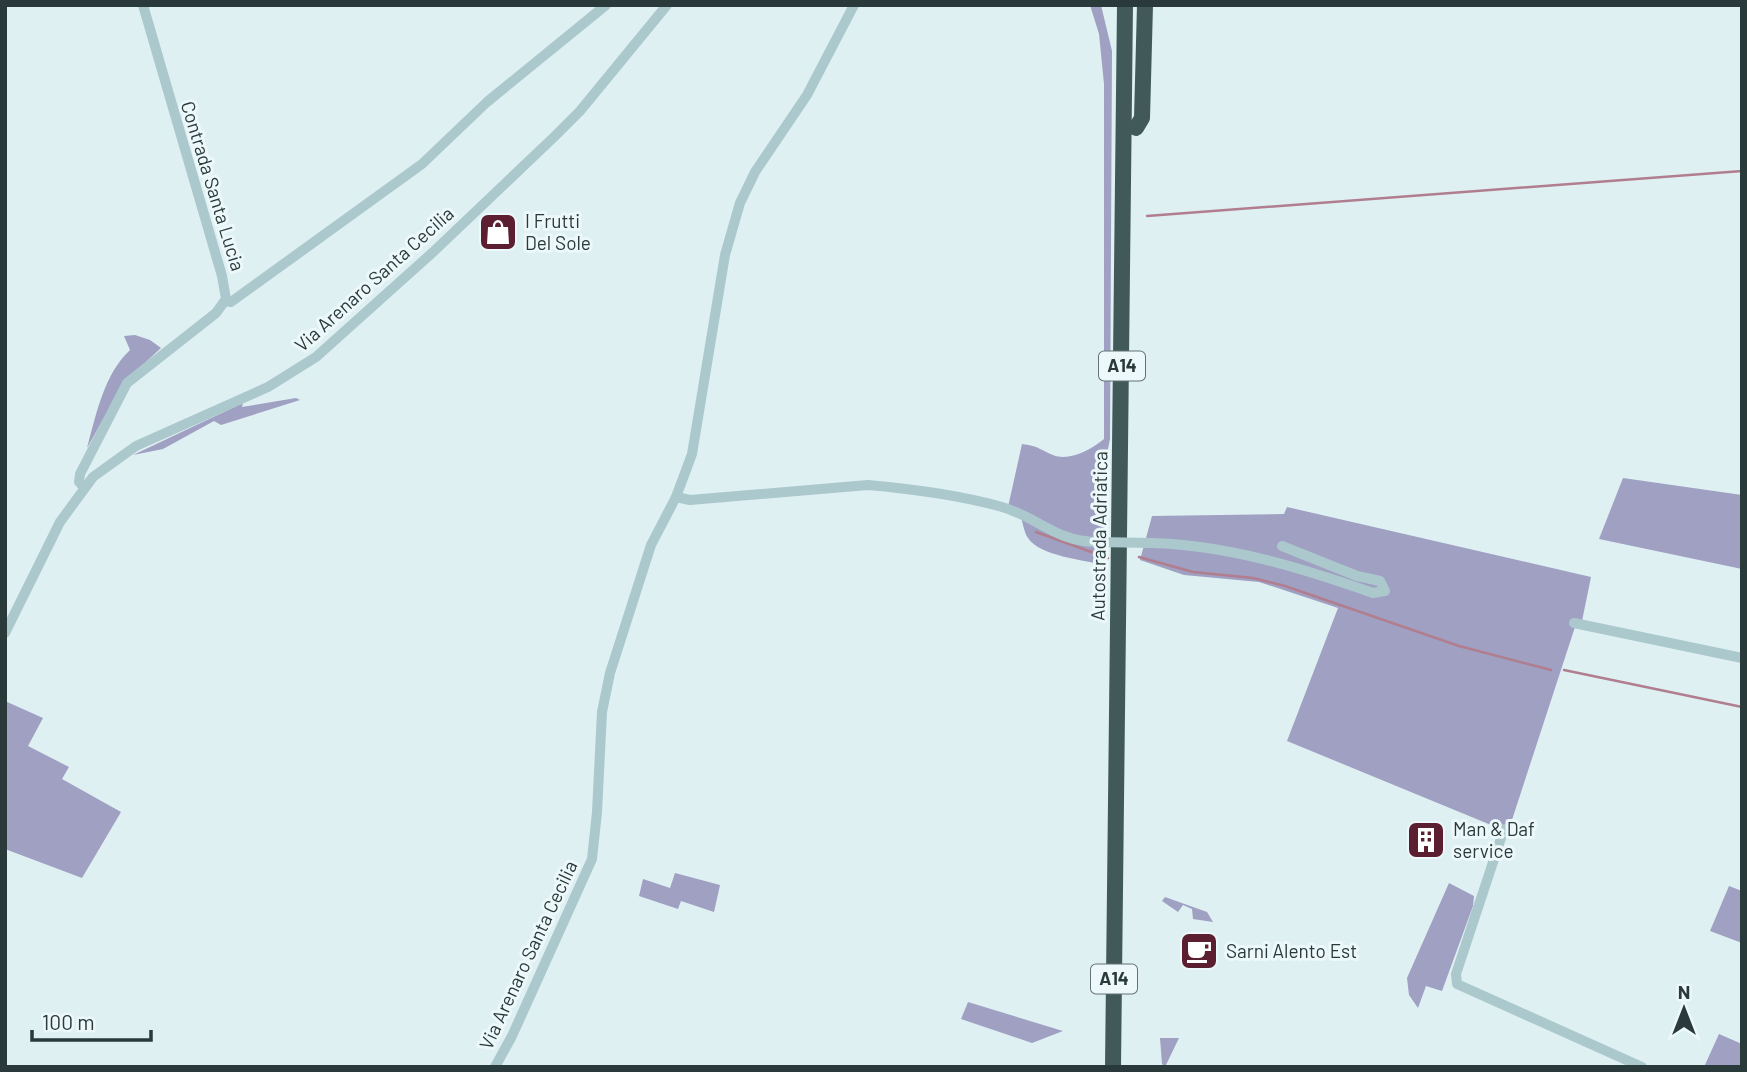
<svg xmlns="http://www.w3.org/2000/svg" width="1747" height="1072" viewBox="0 0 1747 1072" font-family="Barlow,sans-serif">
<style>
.green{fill:#9fa0c2}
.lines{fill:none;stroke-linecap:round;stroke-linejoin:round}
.stream{stroke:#b07e8e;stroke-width:2.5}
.minor{stroke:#abc8cc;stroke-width:10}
.highway{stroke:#415a59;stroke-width:16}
.minor-bridge{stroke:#abc8cc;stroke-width:10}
.labels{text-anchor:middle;stroke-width:6;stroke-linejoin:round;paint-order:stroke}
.shield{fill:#ecf8fa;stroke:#647273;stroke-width:2}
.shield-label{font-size:18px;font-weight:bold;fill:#2a3939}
.street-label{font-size:19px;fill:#2a3939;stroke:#ecf8fa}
.poi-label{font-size:19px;fill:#2a3939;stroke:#ecf8fa;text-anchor:start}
</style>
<rect width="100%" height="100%" fill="#dff0f3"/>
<g class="green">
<path d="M1090,5H1101L1112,51L1110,439L1107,454L1104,565C1085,560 1039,556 1028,538C1023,531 1023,520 1019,512L1008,507L1022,444C1038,446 1039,449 1053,455C1069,462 1092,449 1104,439V84L1099,34Z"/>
<path d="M135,335L150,340L161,348L124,382L87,448C96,415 104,374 130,350L124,336Z"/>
<path d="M296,398L300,400L221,425L214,421L163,449L133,455L243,403L242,407Z"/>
<path d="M1623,478L1742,495V569L1599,539Z"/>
<path d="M1287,507L1591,577L1582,621L1575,627L1508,832L1287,741L1338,608L1259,582L1184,575L1140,560L1152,516L1284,514Z"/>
<path d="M5,701L43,718L28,746L69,767L62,779L121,812L82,878L5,849Z"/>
<path d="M675,873L720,885L714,912L681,901L678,909L639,896L643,879L670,888Z"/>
<path d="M1449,883L1474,896L1473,906L1442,991L1426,986L1418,1008L1409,995L1407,978Z"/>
<path d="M1729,886L1742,891V943L1710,931Z"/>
<path d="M1165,897L1207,912L1213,922L1193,919L1192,909L1183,905L1178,912L1162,901Z"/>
<path d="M968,1002L1063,1031L1032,1043L961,1019Z"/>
<path d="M1719,1034L1742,1044V1067H1704Z"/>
<path d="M1160,1038H1179L1165,1067L1162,1064Z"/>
</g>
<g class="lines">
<g class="stream">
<path d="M1147,216L1742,171"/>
<path d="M1036,532L1108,558"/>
<path d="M1139,557L1193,572L1253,578L1285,586L1459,646L1551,670"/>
<path d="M1564,670L1742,707"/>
</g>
<g class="minor">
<path d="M225,301L231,302L422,164L487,102L606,5"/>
<path d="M84,487L79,482L80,474L127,383L216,313L226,299L222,276L143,5"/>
<path d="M676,497L690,500L868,485C912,489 960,495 1002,507C1038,517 1056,542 1097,542"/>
<path d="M1152,543C1227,545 1302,568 1373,593L1385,591L1380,581L1357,576L1282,546"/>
<path d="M1574,623L1742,658"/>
<path d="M5,633L60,522L93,477L136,446L268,387L316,357L432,253L554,137L580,111L667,5"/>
<path d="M1504,829L1456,974L1457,984L1642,1067"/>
<path d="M495,1067L512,1036L592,859L597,812L602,712L610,673L651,545L676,497L692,454L725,255L740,203L755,172L807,95L854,5"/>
</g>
<g class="highway">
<path d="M1136,128L1142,118L1145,5"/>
<path d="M1113,1067L1125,5"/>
</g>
<path class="minor-bridge" d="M1097,542L1152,543"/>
</g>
<defs>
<symbol id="shop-square" viewBox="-11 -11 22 22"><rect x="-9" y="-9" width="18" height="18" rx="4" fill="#5b1f31" stroke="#ecf8fa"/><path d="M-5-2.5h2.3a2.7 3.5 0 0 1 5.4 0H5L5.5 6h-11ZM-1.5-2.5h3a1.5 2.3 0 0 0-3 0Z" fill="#fff"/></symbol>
<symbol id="building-square" viewBox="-11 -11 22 22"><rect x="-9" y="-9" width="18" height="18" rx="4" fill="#5b1f31" stroke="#ecf8fa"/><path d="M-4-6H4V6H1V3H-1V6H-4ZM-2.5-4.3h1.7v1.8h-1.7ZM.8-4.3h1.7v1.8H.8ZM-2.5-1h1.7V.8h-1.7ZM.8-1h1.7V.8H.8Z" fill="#fff"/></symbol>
<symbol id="cafe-square" viewBox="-11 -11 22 22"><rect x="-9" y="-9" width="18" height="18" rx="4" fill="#5b1f31" stroke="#ecf8fa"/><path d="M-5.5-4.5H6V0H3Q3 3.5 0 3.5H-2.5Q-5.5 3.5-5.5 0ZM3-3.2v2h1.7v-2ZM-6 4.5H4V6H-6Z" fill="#fff"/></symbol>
</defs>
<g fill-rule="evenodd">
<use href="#shop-square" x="476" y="210" width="44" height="44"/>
<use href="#building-square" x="1404" y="818" width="44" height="44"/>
<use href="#cafe-square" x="1177" y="929" width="44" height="44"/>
</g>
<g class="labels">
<g class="shield">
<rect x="1099" y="351.5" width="46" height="29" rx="5"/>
<rect x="1091" y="964.5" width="46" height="29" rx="5"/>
</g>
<g class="shield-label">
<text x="1122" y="372">A14</text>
<text x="1114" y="985">A14</text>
</g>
<g class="street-label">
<text transform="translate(213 186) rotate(73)" y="7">Contrada Santa Lucia</text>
<text transform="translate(374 279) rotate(-42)" y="7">Via Arenaro Santa Cecilia</text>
<text transform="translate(1099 536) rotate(-89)" y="7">Autostrada Adriatica</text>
<text transform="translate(528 955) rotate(-65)" y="7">Via Arenaro Santa Cecilia</text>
</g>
<g class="poi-label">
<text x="525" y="228">I Frutti<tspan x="525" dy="22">Del Sole</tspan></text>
<text x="1453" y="836">Man &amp; Daf<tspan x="1453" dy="22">service</tspan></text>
<text x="1226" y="958">Sarni Alento Est</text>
</g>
</g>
<rect width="1747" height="1072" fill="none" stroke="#2a3939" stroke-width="14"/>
<g transform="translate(1684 1009)" stroke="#ecf8fa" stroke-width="5" paint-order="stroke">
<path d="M0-5L12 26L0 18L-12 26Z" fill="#2a3939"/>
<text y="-10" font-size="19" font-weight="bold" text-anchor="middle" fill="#2a3939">N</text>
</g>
<path d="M32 1030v10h119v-10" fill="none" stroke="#2a3939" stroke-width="3.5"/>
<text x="42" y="1030" font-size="21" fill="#2a3939" stroke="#ecf8fa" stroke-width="5" paint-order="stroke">100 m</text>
</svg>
